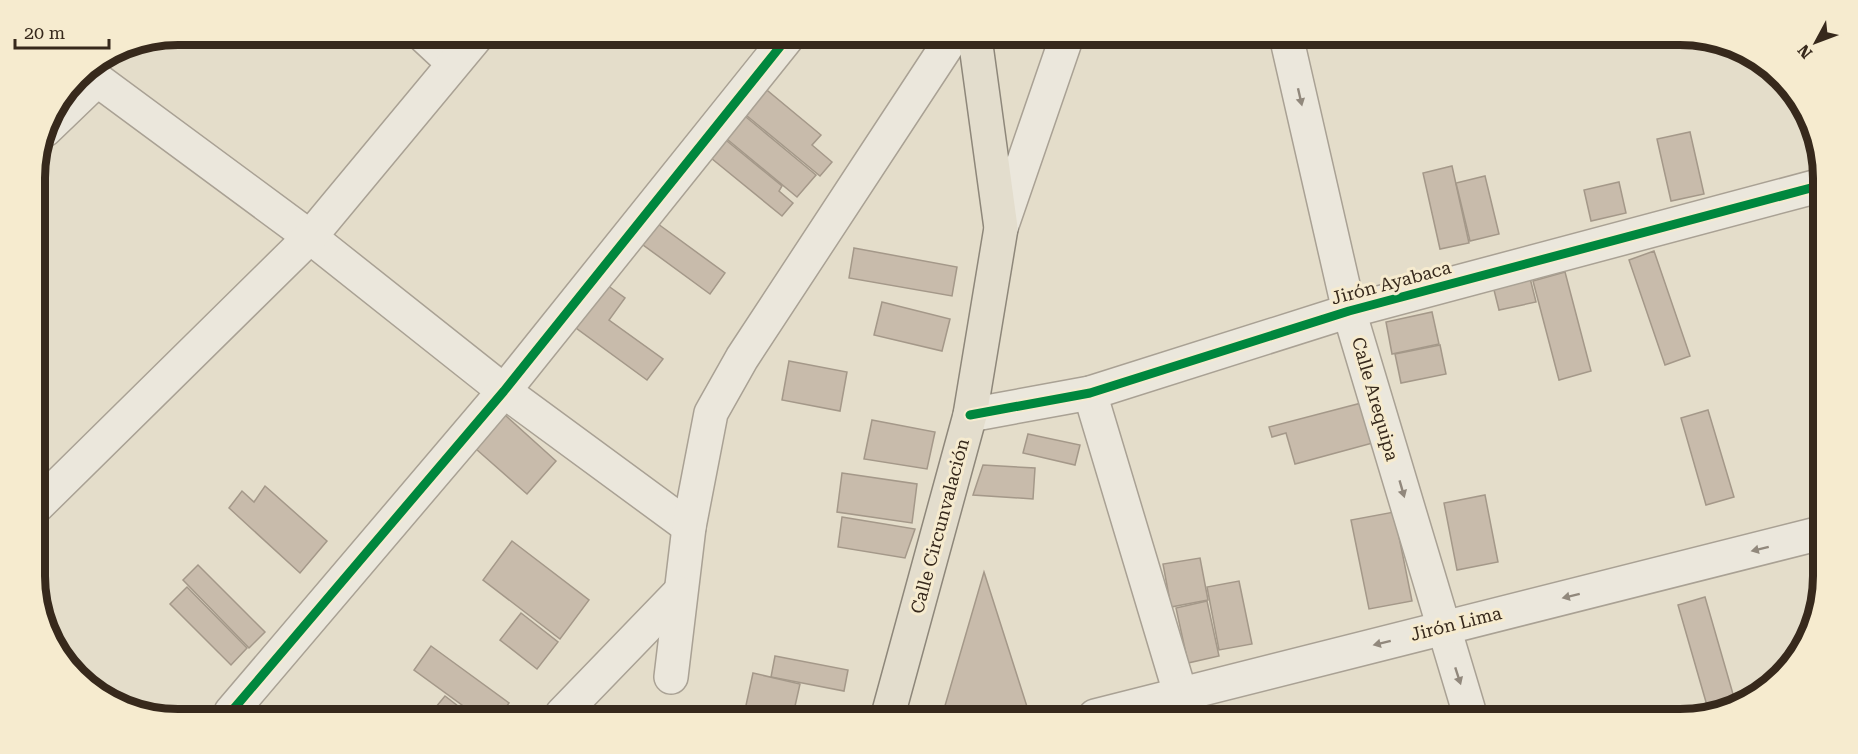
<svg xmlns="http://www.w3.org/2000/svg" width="1858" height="754" viewBox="0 0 1858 754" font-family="'Roboto Serif',serif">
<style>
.building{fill:#c8bbab;stroke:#a49889;stroke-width:1.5}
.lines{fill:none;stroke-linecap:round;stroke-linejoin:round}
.minor-casing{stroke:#a9a194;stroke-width:36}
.major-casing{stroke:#8e877a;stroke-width:36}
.minor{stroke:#ebe7dc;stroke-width:33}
.major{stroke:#e3ddcd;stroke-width:33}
.cycleway-casing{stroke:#f6ebcf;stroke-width:13}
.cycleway{stroke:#00873e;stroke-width:9}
.oneway{fill:#91887c}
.labels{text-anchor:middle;stroke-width:6;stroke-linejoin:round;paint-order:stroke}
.street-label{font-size:18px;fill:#37291c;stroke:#f6ebcf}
.rim{fill:none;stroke:#37291c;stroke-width:8}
</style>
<rect width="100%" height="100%" fill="#e4ddca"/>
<g class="building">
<path d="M762,86L821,135L812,145L832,162L820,176L741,111Z"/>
<path d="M740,112L816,175L797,197L722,135Z"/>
<path d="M1690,132L1704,194L1671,201L1657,139Z"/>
<path d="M721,136L782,186L779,191L793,203L782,216L706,154Z"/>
<path d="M1452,166L1469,243L1440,249L1423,173Z"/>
<path d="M1485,176L1499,234L1470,241L1456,183Z"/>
<path d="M1619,182L1626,213L1591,221L1584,190Z"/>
<path d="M654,221L725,273L710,294L639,242Z"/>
<path d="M854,248L957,267L952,296L849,278Z"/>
<path d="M1654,251L1690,356L1665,365L1629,260Z"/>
<path d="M1565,272L1591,371L1559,380L1533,281Z"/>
<path d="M1530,278L1536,302L1499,310L1493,286Z"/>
<path d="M607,285L625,298L609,320L663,359L647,380L576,328Z"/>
<path d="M882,302L950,319L942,351L874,335Z"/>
<path d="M1432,312L1439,344L1392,354L1386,322Z"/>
<path d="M1440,345L1446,374L1401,383L1395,354Z"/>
<path d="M789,361L847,372L840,411L782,400Z"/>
<path d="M1369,401L1380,441L1295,464L1286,433L1272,437L1269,427Z"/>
<path d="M1708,410L1734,497L1706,505L1681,418Z"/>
<path d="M505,415L556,461L527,494L476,449Z"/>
<path d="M872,420L935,432L927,469L864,459Z"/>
<path d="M1028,434L1080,445L1075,465L1023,453Z"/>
<path d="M983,465L1035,468L1033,499L973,495Z"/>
<path d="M842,473L917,484L912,523L837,512Z"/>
<path d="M265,486L327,541L300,573L229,508L242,491L254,502Z"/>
<path d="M1485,495L1498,562L1457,570L1444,503Z"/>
<path d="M1394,512L1412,601L1369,609L1351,520Z"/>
<path d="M842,517L915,529L905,558L838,547Z"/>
<path d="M512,541L589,600L560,639L483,580Z"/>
<path d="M1200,558L1208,600L1171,607L1163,564Z"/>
<path d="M198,565L265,632L249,648L183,580Z"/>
<path d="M984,572L1030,716H942Z"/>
<path d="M1239,581L1252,644L1219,650L1207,587Z"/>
<path d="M187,587L247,648L231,665L170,604Z"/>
<path d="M1705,597L1735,701L1708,709L1678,605Z"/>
<path d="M1207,601L1219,656L1188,663L1176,608Z"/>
<path d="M521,613L558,642L537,669L500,640Z"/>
<path d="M431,646L509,703L501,714L473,713L414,670Z"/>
<path d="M775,656L848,670L844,691L771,677Z"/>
<path d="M753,673L800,684L793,715H766L745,710Z"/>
<path d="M445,696L467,713H431Z"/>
</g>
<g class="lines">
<defs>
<g id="minor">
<path d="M424,36L453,63"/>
<path d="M1287,40L1349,311L1471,718"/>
<path d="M84,70L310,237L504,391L689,527"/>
<path d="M45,130L97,80"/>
<path d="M1001,228L1066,39"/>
<path d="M1090,393L1187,716"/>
<path d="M970,415L1090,393L1349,311L1822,185"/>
<path d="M37,506L310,237L477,36"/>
<path d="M671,677L689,527L711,413L742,358L952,38"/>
<path d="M231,712L504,391L787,38"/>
<path d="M562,714L679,593"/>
<path d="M1095,716L1817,534"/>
</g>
<path id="major" d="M888,715L970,415L1001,228L975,38"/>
</defs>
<use href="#minor" class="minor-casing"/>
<use href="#major" class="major-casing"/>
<use href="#minor" class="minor"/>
<use href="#major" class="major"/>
<defs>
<g id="cycleway">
<path d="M970,415L1090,393L1349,311L1822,185"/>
<path d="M231,712L504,391L787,38"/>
</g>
</defs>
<use href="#cycleway" class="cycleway-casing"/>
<use href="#cycleway" class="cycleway"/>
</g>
<defs><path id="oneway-solid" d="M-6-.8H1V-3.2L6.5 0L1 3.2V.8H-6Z" transform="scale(1.5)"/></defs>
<g class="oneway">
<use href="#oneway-solid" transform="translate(1300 97) rotate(77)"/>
<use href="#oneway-solid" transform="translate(1402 489) rotate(74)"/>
<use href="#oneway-solid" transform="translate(1760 549) rotate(166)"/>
<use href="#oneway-solid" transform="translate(1571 596) rotate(166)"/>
<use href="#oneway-solid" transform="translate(1382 643) rotate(166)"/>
<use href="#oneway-solid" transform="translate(1458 676) rotate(72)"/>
</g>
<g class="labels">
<g class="street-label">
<text transform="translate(1391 283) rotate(-15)" y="6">Jirón Ayabaca</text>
<text transform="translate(1375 399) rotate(74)" y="6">Calle Arequipa</text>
<text transform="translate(940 526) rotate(-75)" y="6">Calle Circunvalación</text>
<text transform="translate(1456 624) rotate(-14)" y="6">Jirón Lima</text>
</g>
</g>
<path d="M0 0H1858V754H0ZM178 45H1680A133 133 0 0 1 1813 178V576A133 133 0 0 1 1680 709H178A133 133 0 0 1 45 576V178A133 133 0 0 1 178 45Z" fill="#f6ebcf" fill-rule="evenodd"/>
<path class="rim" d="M178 45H1680A133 133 0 0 1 1813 178V576A133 133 0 0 1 1680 709H178A133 133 0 0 1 45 576V178A133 133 0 0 1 178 45Z"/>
<g transform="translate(1816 42) rotate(229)" stroke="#f6ebcf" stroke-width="4.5" paint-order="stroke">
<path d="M0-4.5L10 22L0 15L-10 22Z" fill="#37291c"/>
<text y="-9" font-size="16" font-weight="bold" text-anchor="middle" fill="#37291c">N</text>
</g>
<path d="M15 39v9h94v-9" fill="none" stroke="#37291c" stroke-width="3"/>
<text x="24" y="39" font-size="18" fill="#37291c" stroke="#f6ebcf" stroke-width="4.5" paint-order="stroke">20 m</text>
</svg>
